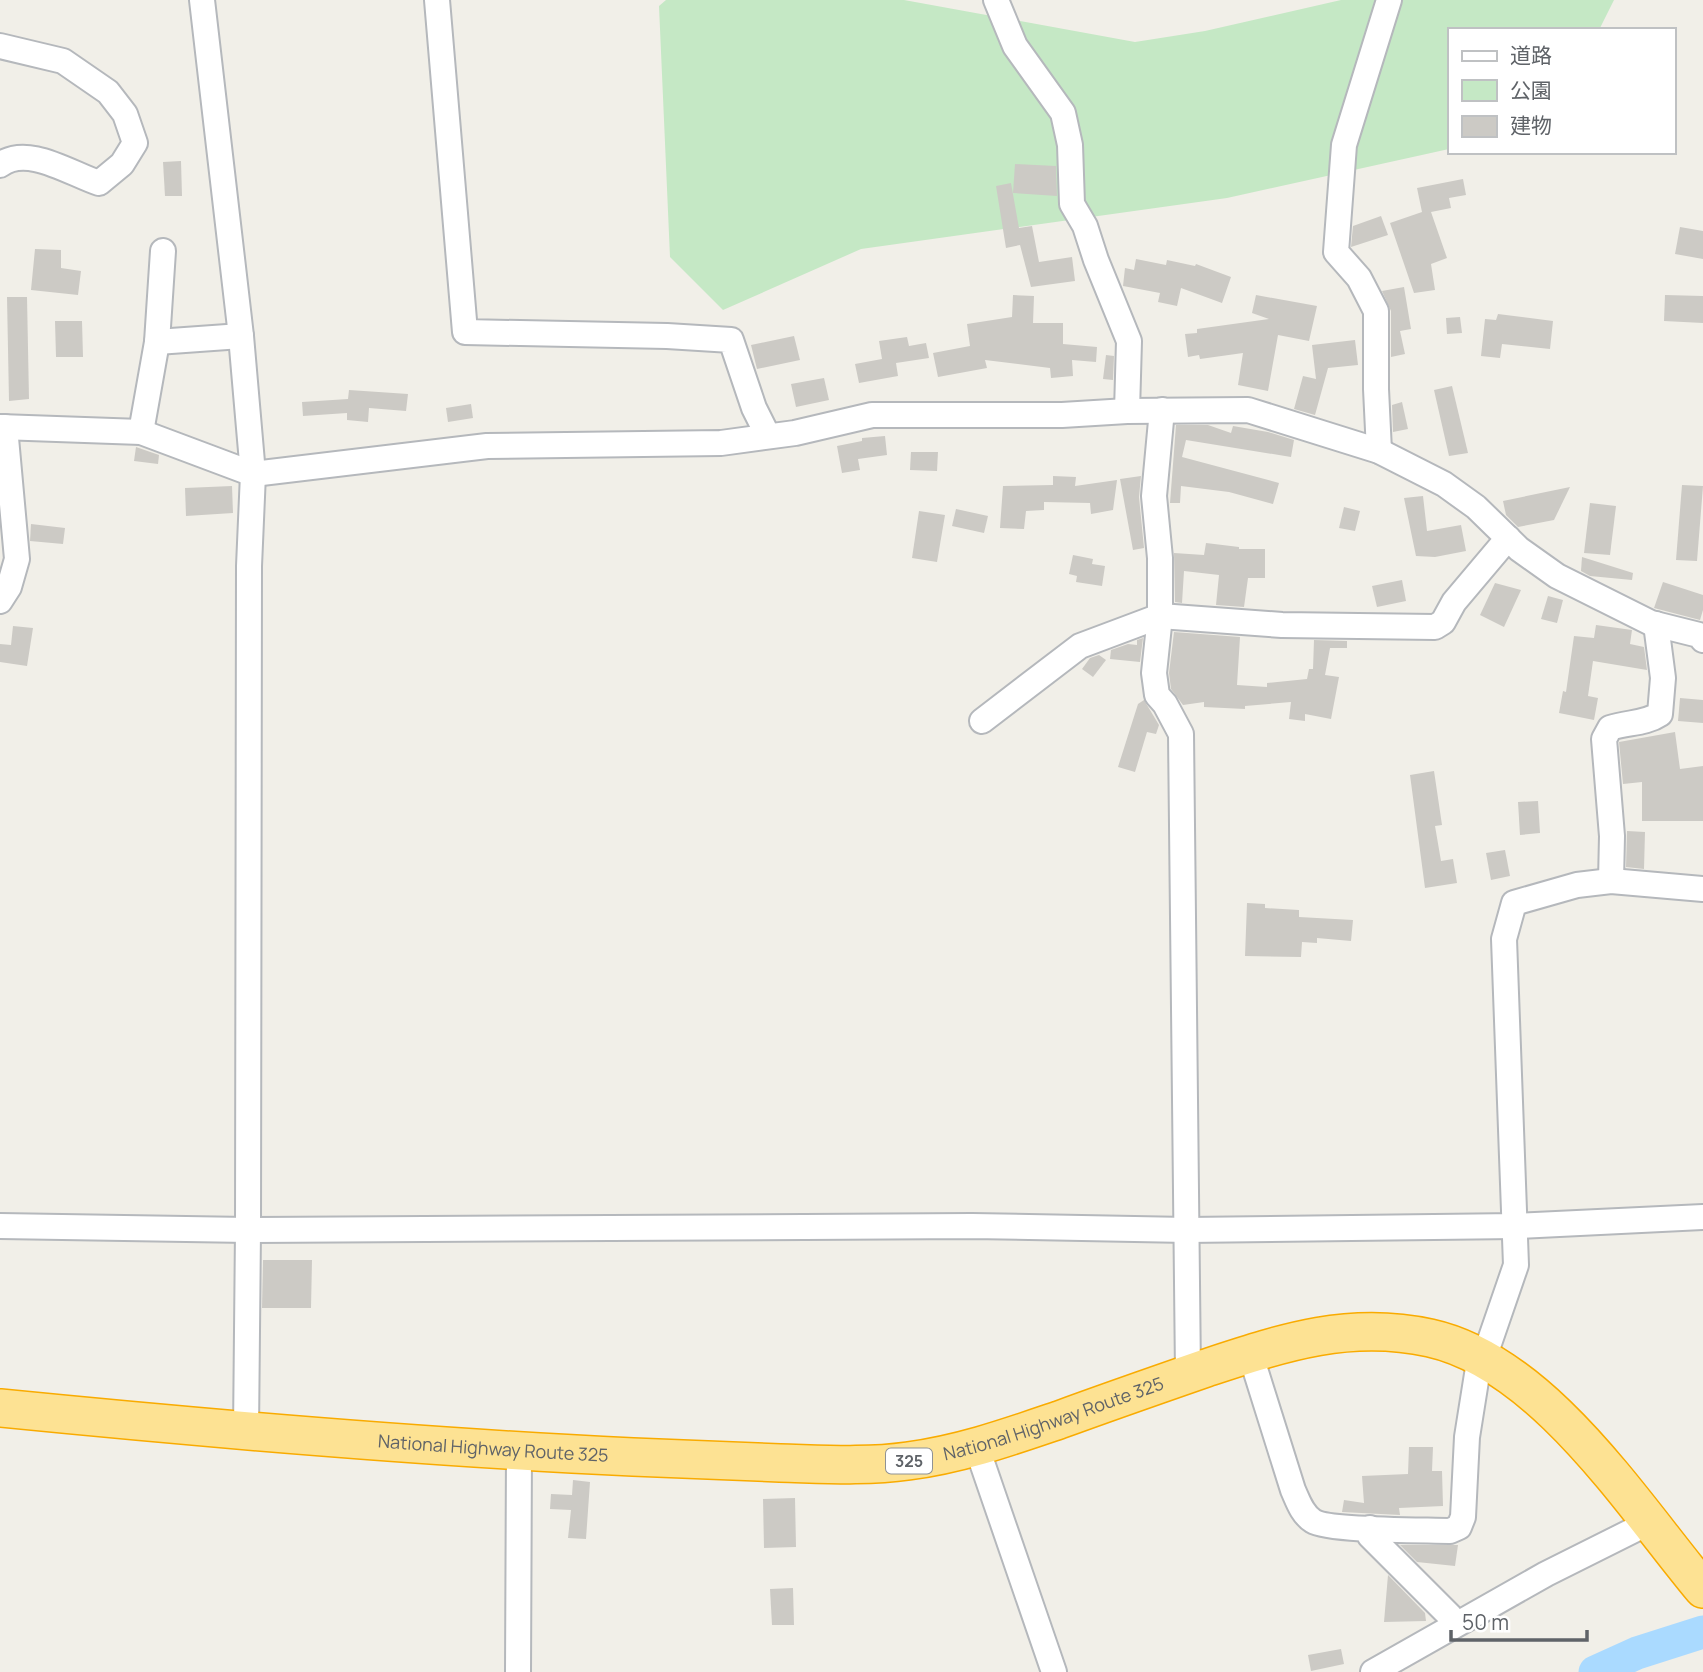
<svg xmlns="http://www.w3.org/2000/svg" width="1703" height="1672" viewBox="0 0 1703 1672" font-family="Manrope,'Noto Sans JP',sans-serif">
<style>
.green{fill:#c5e8c5}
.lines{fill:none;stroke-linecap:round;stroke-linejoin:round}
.river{stroke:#aadaff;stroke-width:33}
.building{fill:#cccac5}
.minor-casing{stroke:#b5b8bc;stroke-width:28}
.highway-casing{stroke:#f9ab00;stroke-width:40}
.minor{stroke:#fff;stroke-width:24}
.highway{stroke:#fde293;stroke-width:37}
.labels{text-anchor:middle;stroke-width:6;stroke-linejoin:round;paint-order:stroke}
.shield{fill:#fff;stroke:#8f9295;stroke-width:2}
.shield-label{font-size:16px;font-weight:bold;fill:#5f6368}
.street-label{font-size:18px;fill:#5f6368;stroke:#fff}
</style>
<rect width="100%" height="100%" fill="#f1efe8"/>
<path class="green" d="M666,0H904L1135,42L1205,31L1341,0H1614L1599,30H1449V149L1227,198L861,249L723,310L670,257L659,6Z"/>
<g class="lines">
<path class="river" d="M1595,1672L1637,1653L1703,1632"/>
</g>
<g class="building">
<path d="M181,161L182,196H165L163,162Z"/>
<path d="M1015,164L1056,166L1057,196L1013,193Z"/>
<path d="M1463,179L1466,195L1449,198L1451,208L1431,212L1447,258L1431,264L1435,290L1414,293L1390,223L1422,212L1417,188Z"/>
<path d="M1011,183L1019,228L1032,226L1039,262L1072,257L1075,281L1031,287L1020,245L1006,248L996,186Z"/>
<path d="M1381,216L1388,235L1351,247L1353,226Z"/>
<path d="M1680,227L1703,231V259L1675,254Z"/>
<path d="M35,249L61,250V268L81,271L78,295L31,290Z"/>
<path d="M1136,259L1166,265L1167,260L1195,266L1196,264L1231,277L1222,303L1181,288L1177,306L1158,302L1160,293L1123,286L1125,268L1134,270Z"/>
<path d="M1404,287L1411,329L1400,331L1405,354L1391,357V311L1382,291Z"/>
<path d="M1013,295L1034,296L1033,323H1063V344L1097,347L1096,362L1072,360L1073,376L1051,378L1050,368L985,360L987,368L938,377L933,353L970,346L967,324L1012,317Z"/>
<path d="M1256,295L1317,306L1309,341L1278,335L1268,391L1238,385L1243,353L1200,359L1199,355L1188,357L1185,334L1197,333V329L1269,319L1252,313Z"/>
<path d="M1665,295L1703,296V323L1664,321Z"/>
<path d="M7,297H27L29,399L9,401Z"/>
<path d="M1498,314L1553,321L1550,349L1502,344L1500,358L1481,356L1485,319L1496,320Z"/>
<path d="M1460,317L1462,333L1447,334L1446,318Z"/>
<path d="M55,321H82L83,357H56Z"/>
<path d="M794,336L800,360L757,369L751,345Z"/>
<path d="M907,337L909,346L926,343L929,358L896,363L898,376L859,383L855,364L882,359L879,341Z"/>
<path d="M1355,340L1358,365L1328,368L1315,415L1294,409L1303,376L1316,379L1312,345Z"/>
<path d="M1106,355L1114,356L1113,380L1103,379Z"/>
<path d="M824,378L829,400L796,407L791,384Z"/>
<path d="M1452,386L1468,453L1449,456L1434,390Z"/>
<path d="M349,390L408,394L406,411L369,408L368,422L347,420V413L303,416L302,402L348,399Z"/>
<path d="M1402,402L1408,429L1393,432L1392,405Z"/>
<path d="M471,404L473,418L448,422L446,408Z"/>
<path d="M1176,425H1208L1231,433L1233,426L1268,432L1294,440L1291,457L1186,440L1182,457L1279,483L1273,504L1229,492L1181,486L1180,503H1170Z"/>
<path d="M885,436L887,455L858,459L860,470L842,473L837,446L862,441V438Z"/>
<path d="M136,447L159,455L158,464L134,461Z"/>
<path d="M911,452H938L937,471L910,470Z"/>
<path d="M1053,476L1076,477L1075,486L1117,480L1113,510L1091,514L1090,503L1044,502V510L1026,511L1024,529L1000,528L1003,486L1053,485Z"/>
<path d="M1141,476L1139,497L1144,548L1133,550L1120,479Z"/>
<path d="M1682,485L1703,486L1697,561L1676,560Z"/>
<path d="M232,486L233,513L186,516L185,488Z"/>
<path d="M1570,487L1554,520L1518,527L1506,515L1503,501Z"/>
<path d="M1423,496L1427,531L1461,525L1466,551L1435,557L1416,556L1404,498Z"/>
<path d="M1590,503L1616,506L1610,555L1584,553Z"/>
<path d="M1344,507L1360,511L1355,531L1339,528Z"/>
<path d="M956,509L988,516L984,533L952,526Z"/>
<path d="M919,511L945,515L937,562L912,558Z"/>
<path d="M31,524L65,528L63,544L30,541Z"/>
<path d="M1206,543L1239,547V549H1265V578H1248L1244,607L1216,605L1219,575L1184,571L1182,603L1175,602L1174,553L1204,555Z"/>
<path d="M1073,555L1093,559L1092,564L1105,566L1102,586L1076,582L1077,576L1069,574Z"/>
<path d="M1582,557L1633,573L1632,580L1590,576L1581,571Z"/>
<path d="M1402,580L1406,601L1377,607L1372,586Z"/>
<path d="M1663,582L1703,595V610L1700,620L1654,608Z"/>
<path d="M1495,583L1521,590L1504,627L1480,615Z"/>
<path d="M1548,596L1563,600L1557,623L1541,619Z"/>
<path d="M1596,625L1632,630L1630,644L1644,647L1647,670L1593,661L1588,696L1598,698L1594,720L1559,713L1563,691L1566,692L1574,636L1594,638Z"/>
<path d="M13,626L33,628L27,666L0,662V644L11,645Z"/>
<path d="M1174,632L1240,637L1237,685L1267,687V683L1307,679L1309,669H1313L1314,640L1347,641V648H1330L1325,675L1339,677L1331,719L1305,714V721L1289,719L1291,702L1245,706V709L1204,707V702L1183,705L1171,689L1169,673Z"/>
<path d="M1143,638L1140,662L1110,659L1111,650L1128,644L1137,645V640Z"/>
<path d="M1099,655L1106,660L1093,677L1082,669L1090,658Z"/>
<path d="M1680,698L1703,700V723L1678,721Z"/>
<path d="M1144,700L1159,725L1156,734L1147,732L1135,772L1118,767L1138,704Z"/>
<path d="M1675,732L1680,769L1703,766V821H1642V782L1623,784L1619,742Z"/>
<path d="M1434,771L1442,825L1435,826L1441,861L1453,859L1457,883L1425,888L1410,775Z"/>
<path d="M1538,801L1540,833L1520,835L1518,802Z"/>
<path d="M1627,831L1645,832L1644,869L1626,867Z"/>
<path d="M1505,850L1510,876L1491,880L1486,853Z"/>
<path d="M1247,903L1265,904V908L1299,910V917L1353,920L1351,941L1317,938V943L1302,942L1301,957L1245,956Z"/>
<path d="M263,1260H312L311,1308H262Z"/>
<path d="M1409,1447H1433L1432,1471H1442L1443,1506L1399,1508L1400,1515L1342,1512L1344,1500L1364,1503L1362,1476L1408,1474Z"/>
<path d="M573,1480L590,1482L586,1539L568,1538L571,1510L550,1509L551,1494L572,1495Z"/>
<path d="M795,1498L796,1547L764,1548L763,1499Z"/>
<path d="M1400,1545H1458L1455,1566L1417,1562Z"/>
<path d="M1388,1575L1425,1613L1426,1621L1384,1622Z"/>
<path d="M793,1588L794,1625H772L770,1589Z"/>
<path d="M1341,1649L1344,1664L1311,1671L1308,1655Z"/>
</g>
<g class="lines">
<defs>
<g id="minor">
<path d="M202,0L241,336L253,474L249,566L248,1230L246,1432"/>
<path d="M437,0L465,332L667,336L731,340L754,408L768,436"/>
<path d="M996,0L1015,46L1063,113L1070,145L1072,204L1085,226L1096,260L1129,341L1127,411"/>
<path d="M0,46L63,61L108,92L125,114L135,143L122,164L99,183C71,174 27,144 0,165"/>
<path d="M163,251L157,342L241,336"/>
<path d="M1162,410L1154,496L1160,558V616L1154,673L1157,695L1165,704L1181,734L1188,1374"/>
<path d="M0,427L141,432L253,474L487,446L721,443L795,433L872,415H1062L1127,411L1248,410L1379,451L1444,484L1476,507L1519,549L1557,576L1651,623L1699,635L1703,640"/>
<path d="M141,432L157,342"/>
<path d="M1379,451L1376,389V311L1359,278L1336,252L1344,145L1389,0"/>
<path d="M0,601L9,587L17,559L5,427"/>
<path d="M982,721L1080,646L1160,616L1282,625L1435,627L1443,622L1454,602L1508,538"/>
<path d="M1611,881L1612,836L1604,739L1610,728C1628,722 1645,724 1660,714L1663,678L1656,624"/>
<path d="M0,1226L248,1230L972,1226L1187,1230L1516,1226L1703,1217"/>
<path d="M1250,1353L1293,1490C1298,1501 1302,1514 1313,1521C1329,1531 1426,1530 1450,1531L1459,1527L1463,1517L1467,1437L1478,1368L1484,1358L1516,1265L1504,939L1514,903L1577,885L1611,881L1703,889"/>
<path d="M977,1448L1054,1672"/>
<path d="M1370,1528V1536L1450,1616L1454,1624"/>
<path d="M518,1672L519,1452"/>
<path d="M1373,1672L1546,1574L1650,1522"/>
</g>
<g id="highway">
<path id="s1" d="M0,1408C211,1429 421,1447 633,1457C682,1459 731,1461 780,1463C822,1464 866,1467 908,1461C961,1454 1009,1437 1059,1420C1108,1402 1157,1385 1206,1368C1282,1343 1349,1320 1430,1338C1543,1363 1632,1504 1703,1589"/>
</g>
</defs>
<use href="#minor" class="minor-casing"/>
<use href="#highway" class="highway-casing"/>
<use href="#minor" class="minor"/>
<use href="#highway" class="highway"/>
</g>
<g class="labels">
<rect class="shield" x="886" y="1448.5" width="46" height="25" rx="5"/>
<g class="shield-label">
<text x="909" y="1467">325</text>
</g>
<g class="street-label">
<text dy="6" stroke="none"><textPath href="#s1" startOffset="1062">National Highway Route 325</textPath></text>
<text dy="6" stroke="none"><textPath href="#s1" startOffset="495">National Highway Route 325</textPath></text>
</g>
</g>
<rect x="1448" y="28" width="228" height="126" fill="#ffffff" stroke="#bfc1c3" stroke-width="2"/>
<rect x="1462" y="51" width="35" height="10" fill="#ffffff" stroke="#bfc1c3" stroke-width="2"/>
<text x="1510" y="63" font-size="21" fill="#5f6368">道路</text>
<rect x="1462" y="80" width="35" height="21" fill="#c5e8c5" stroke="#bfc1c3" stroke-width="2"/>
<text x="1510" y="98" font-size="21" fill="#5f6368">公園</text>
<rect x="1462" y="116" width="35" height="21" fill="#cccac5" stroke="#bfc1c3" stroke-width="2"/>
<text x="1510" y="133" font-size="21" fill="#5f6368">建物</text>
<path d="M1451 1630v10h136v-10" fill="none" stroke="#5f6368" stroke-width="3.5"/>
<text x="1462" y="1630" font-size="21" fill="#5f6368" stroke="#ffffff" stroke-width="5" paint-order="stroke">50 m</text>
</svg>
